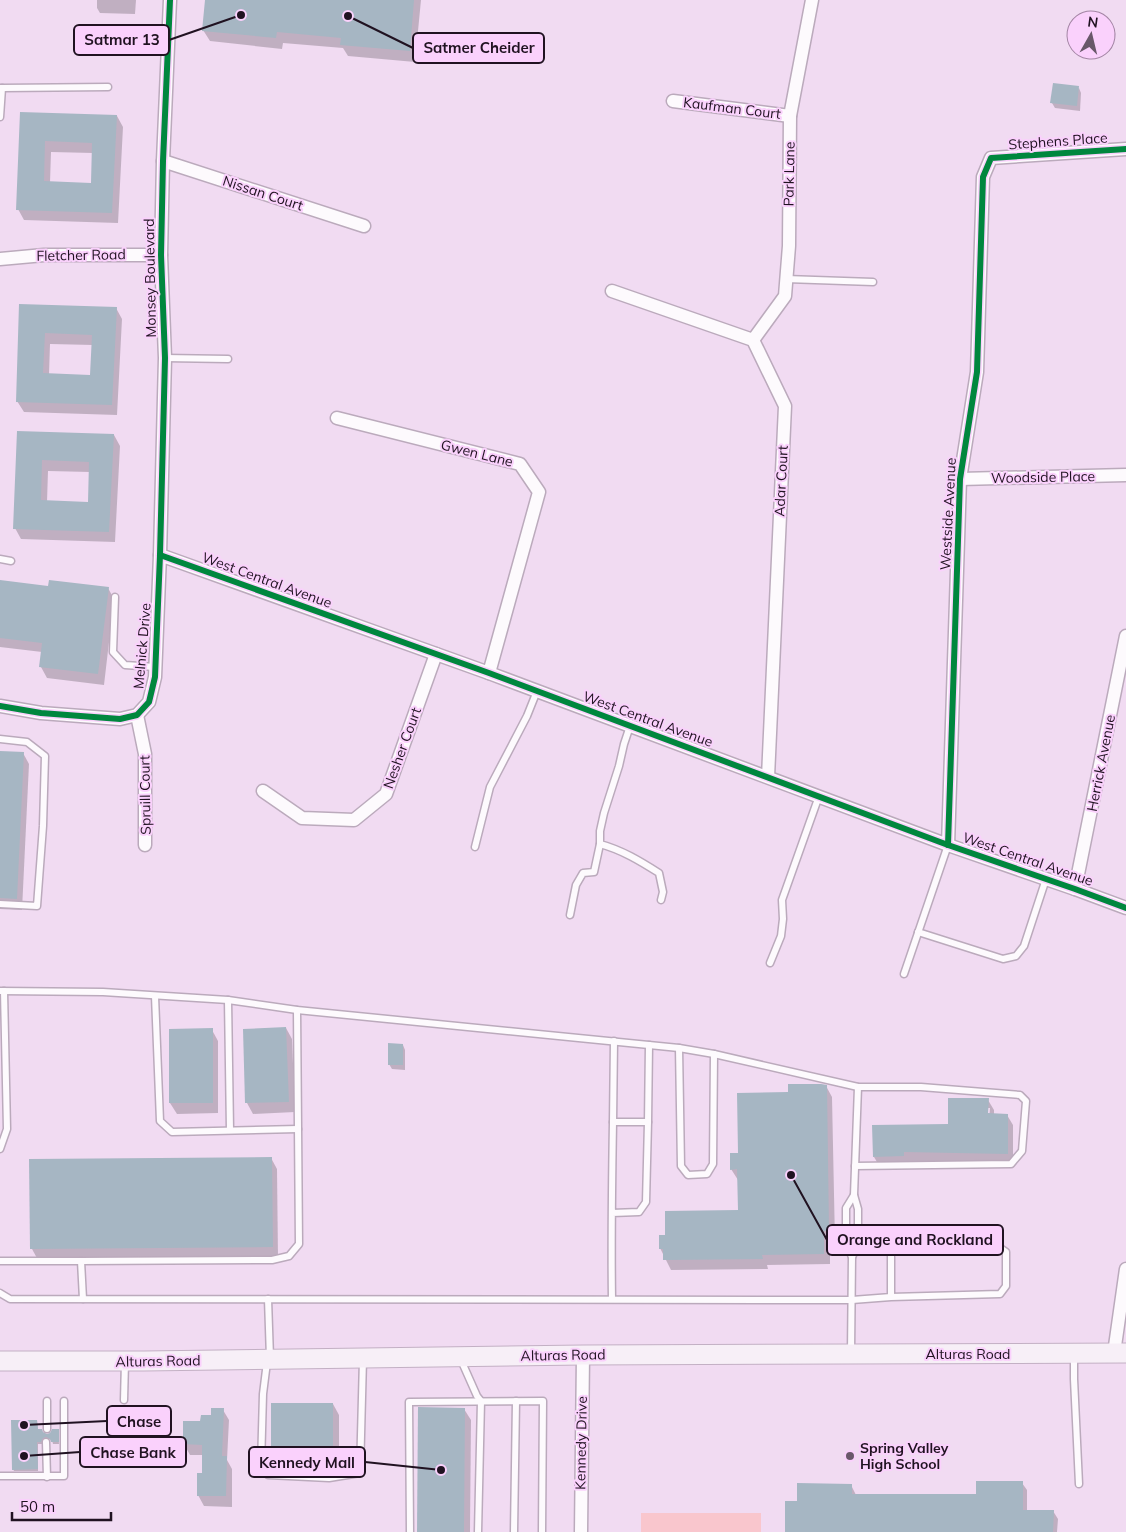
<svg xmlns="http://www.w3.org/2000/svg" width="1126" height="1532" viewBox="0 0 1126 1532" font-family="Mulish,sans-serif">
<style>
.green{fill:#f9c6cd}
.shadow{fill:#0003;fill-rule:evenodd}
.building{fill:#a6b6c3;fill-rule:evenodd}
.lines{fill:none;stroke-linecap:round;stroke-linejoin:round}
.service-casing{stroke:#bbaabc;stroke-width:9}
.minor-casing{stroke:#bbaabc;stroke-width:15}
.primary-casing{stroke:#c3b0c4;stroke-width:21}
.service{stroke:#fdfafd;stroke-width:6}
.minor{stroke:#fdfafd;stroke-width:12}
.primary{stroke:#f7eff7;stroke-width:19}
.cycleway-casing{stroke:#fad1fc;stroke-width:9}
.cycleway{stroke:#00873e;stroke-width:6}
.poi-dot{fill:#69586a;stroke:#fad1fc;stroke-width:2}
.labels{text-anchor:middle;stroke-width:4;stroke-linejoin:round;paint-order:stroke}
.street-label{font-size:14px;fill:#201221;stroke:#fad1fc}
.poi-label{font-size:14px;font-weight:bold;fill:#201221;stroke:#fad1fc;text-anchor:start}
.leader{fill:none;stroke:#201221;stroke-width:2}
.callout-dot{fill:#201221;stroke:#fad1fc;stroke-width:2}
.callout{fill:#fad1fc;stroke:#201221;stroke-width:2}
.callout-label{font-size:15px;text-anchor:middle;font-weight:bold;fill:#201221}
</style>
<rect width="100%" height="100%" fill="#f1dbf2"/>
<rect class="green" x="641" y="1513" width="120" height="19"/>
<g class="shadow">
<path d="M97,0H136L135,14L100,13L97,8Z"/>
<path d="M207,0H421L415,62L348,56L343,48L283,43L282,49L210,41L203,30Z"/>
<path d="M1079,88L1081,93L1080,111L1055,108L1052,103Z"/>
<path d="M21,113L117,116L123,127L118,223L24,220L18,209ZM51,152L93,153L92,184L50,183Z"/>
<path d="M20,305L116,308L122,319L117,415L24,412L17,401ZM50,344L93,345L92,376L49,375Z"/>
<path d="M18,432L114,435L120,446L115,542L21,539L15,528ZM48,471L90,472L89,503L47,502Z"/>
<path d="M0,582L49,588H108L114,599L104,685L47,678L41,667L42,652L0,647Z"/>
<path d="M0,752L23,753L29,764L22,910L0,909Z"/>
<path d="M286,1028L292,1039L295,1112L253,1114L247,1103L244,1030Z"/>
<path d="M212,1030L218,1041V1113L177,1114L170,1103Z"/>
<path d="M403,1045L405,1050V1070L392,1069L389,1064Z"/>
<path d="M826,1086L832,1097L835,1242H830V1264L767,1265L768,1269L671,1270L660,1248L667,1236L739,1211L738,1180L731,1169L739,1154L789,1093Z"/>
<path d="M988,1100L994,1110V1115H1007L1013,1125V1164L909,1162V1166L880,1167L874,1157L949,1125ZM987,1108H990L989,1120H987Z"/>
<path d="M271,1158L277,1169L278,1258L38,1260L32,1249L31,1160Z"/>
<path d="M333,1404L339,1415V1474H278L272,1463Z"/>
<path d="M464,1409L471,1420L470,1532H418Z"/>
<path d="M223,1410L229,1420L227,1460L232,1469V1507L204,1506L198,1495L203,1474V1455H190L184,1444L202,1422Z"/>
<path d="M37,1421L38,1431L43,1434L48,1435L58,1430L59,1444H53L52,1440L48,1439L44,1440L42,1444H38V1471H14L13,1469Z"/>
<path d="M1022,1483L1027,1490V1512L1053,1511L1058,1519L1057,1532H786L798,1502L851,1485L856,1495L977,1496Z"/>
</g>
<g class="building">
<path d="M205,0H414L410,51L340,45L341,38L277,32L276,38L202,31Z"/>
<path d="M1053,83L1079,86L1077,106L1050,103Z"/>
<path d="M20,112L117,115L112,213L16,210ZM45,141L92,143L91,183L44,181Z"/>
<path d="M19,304L117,307L112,405L16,402ZM45,333L92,335L90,375L43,373Z"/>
<path d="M17,431L114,434L109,532L13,529ZM42,460L89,462L88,502L41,500Z"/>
<path d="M0,580L48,586L49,580L109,587L98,674L39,667L42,643L0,638Z"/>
<path d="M0,751L24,752L17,899L0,898Z"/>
<path d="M286,1027L289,1102L245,1103L243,1029Z"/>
<path d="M213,1028V1103H169V1029Z"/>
<path d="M388,1043L403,1044V1065H388Z"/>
<path d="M788,1084H821L827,1085L829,1231H824V1254L762,1255L763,1259L663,1260V1249H659V1235H665V1211L738,1210L737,1169L730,1170V1153H738L737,1093L788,1092Z"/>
<path d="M948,1098H989L988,1113L1008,1114V1154L904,1152V1156L873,1157L872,1125L948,1124Z"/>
<path d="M272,1157L273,1247L30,1249L29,1159Z"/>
<rect x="271" y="1403" width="62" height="61"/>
<path d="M418,1407L465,1408L464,1532H417Z"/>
<path d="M211,1408H224L222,1456H227L226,1496H197V1473H202V1445L183,1444V1421H200L201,1415H211Z"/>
<path d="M11,1420H37L38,1429H42L43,1432L47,1434L50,1433L52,1429H59V1442H51L50,1439L46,1437L43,1438L41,1442H37L38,1469L12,1470Z"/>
<path d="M976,1481H1023V1510H1054L1053,1532H785V1501H797V1483L852,1484V1494H976Z"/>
</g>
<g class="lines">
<defs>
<g id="service">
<path d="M0,88H2L0,117"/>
<path d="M2,88L108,87"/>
<path d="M786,279L873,282"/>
<path d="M165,358L228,359"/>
<path d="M0,559L11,561"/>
<path d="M115,597L113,652L125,665L155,667"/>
<path d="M630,726L624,744L619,766L604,813L600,831V844C622,850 640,861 659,873L663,892L661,900"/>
<path d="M0,739L27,742L45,756L43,826L37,906L0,904"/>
<path d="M475,847L490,787L527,716L537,691"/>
<path d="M570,915L576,885L583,873L594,872L600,844"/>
<path d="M918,932L1003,959L1016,956L1024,946L1046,879"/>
<path d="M770,963L781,936L783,919L782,900L819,796"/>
<path d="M904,974L948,845"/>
<path d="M0,991L103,992L228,1000L297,1010L679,1048L714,1054L858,1087H921L1020,1095L1026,1101L1022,1151L1011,1164L855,1166"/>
<path d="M155,996L160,1121L172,1132L298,1129"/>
<path d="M228,1000L230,1130"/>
<path d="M679,1048L681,1166L688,1175L707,1174L713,1164L714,1054"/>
<path d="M613,1122L614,1041"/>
<path d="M648,1122L649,1045"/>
<path d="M0,1149L7,1129L4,991"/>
<path d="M612,1213L639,1212L646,1202L648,1122H613C612,1181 611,1240 612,1299"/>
<path d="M852,1257L858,1244V1209L854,1195L858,1087"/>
<path d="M0,1261H81L83,1299"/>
<path d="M81,1261L272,1260L289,1256L299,1244L297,1010"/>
<path d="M0,1293L10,1299L852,1300L891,1297L1000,1294L1006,1286V1252L996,1245H898L891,1255V1297"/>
<path d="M268,1299L270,1358"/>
<path d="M851,1352L852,1257L846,1243V1208L854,1195"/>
<path d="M1074,1355V1379L1079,1484"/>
<path d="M461,1360L477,1396L481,1401L478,1532"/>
<path d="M267,1362L263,1394L261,1466L268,1475L329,1478L360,1473L363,1359"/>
<path d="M124,1400L125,1362"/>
<path d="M47,1401V1429"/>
<path d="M46,1442L47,1477"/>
<path d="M0,1476H64V1401"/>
<path d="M410,1532L409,1402L543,1401L542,1532"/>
<path d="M514,1532L516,1401"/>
</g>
<g id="minor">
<path d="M673,101L790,116"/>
<path d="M163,161L364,226"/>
<path d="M0,259L44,255H161"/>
<path d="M612,291L753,340L785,406L768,777"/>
<path d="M753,340L785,296L789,246L790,116L812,0"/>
<path d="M337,418L520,464L539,492L489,673"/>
<path d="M960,479L1126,475"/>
<path d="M160,555L489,673L948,845L1075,889L1126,908"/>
<path d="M0,706L41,713L120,719L137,715L149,702L155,677L160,555L165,358L161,255L163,161L170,0"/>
<path d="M137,715L145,754V845"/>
<path d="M263,791L302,818L354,820L386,794L436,654"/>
<path d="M948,845L960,479L977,372L983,177L991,158L1126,149"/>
<path d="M1075,889L1126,636"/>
<path d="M1114,1353L1126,1269"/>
<path d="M581,1532L583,1355"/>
</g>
<path id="primary" d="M0,1361H144L583,1355L1126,1353"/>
</defs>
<use href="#service" class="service-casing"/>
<use href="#minor" class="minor-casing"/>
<use href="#primary" class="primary-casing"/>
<use href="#service" class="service"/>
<use href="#minor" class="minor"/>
<use href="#primary" class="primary"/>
<defs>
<g id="cycleway">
<path d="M160,555L489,673L948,845L1075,889L1126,908"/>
<path d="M0,706L41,713L120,719L137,715L149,702L155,677L160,555L165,358L161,255L163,161L170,0"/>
<path d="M948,845L960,479L977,372L983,177L991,158L1126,149"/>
</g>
</defs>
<use href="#cycleway" class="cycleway-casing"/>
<use href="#cycleway" class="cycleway"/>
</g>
<circle class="poi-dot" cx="850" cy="1456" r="5"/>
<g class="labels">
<g class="street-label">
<text transform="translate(732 108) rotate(7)" y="5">Kaufman Court</text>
<text transform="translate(1058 141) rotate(-4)" y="5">Stephens Place</text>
<text transform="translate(789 174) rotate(-89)" y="5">Park Lane</text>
<text transform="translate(263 193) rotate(18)" y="5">Nissan Court</text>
<text transform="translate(81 255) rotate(-1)" y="5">Fletcher Road</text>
<text transform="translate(150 278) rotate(-91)" y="5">Monsey Boulevard</text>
<text transform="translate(477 453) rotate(14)" y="5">Gwen Lane</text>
<text transform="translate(1043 477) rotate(-1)" y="5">Woodside Place</text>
<text transform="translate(781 481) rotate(-87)" y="5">Adar Court</text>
<text transform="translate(948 514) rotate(-87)" y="5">Westside Avenue</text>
<text transform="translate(267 580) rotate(20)" y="5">West Central Avenue</text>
<text transform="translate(142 646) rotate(-85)" y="5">Melnick Drive</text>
<text transform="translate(648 719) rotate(20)" y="5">West Central Avenue</text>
<text transform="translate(402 748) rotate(-70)" y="5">Nesher Court</text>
<text transform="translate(1101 763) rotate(-79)" y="5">Herrick Avenue</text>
<text transform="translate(145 795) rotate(-91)" y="5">Spruill Court</text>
<text transform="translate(1028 859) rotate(19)" y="5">West Central Avenue</text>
<text x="968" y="1359">Alturas Road</text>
<text transform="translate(563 1355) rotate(-1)" y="5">Alturas Road</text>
<text transform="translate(158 1361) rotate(-1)" y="5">Alturas Road</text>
<text transform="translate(581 1443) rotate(-89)" y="5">Kennedy Drive</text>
</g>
<g class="poi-label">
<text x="860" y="1453">Spring Valley<tspan x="860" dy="16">High School</tspan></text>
</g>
</g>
<path class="leader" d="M241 15L169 40M348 16L413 48M791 1175L827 1240M24 1425L107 1421M24 1456L80 1452M441 1470L365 1462"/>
<g class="callout-dot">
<circle cx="241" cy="15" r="5"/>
<circle cx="348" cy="16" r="5"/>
<circle cx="791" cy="1175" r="5"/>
<circle cx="24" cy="1425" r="5"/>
<circle cx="24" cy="1456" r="5"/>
<circle cx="441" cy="1470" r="5"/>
</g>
<g class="callout">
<rect x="74" y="25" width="95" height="30" rx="5"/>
<rect x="413" y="33" width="131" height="30" rx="5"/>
<rect x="827" y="1225" width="176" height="30" rx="5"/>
<rect x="107" y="1406" width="64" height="30" rx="5"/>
<rect x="80" y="1437" width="106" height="30" rx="5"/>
<rect x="249" y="1447" width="116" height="30" rx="5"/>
</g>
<g class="callout-label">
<text x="122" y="45">Satmar 13</text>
<text x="479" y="53">Satmer Cheider</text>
<text x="915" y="1245">Orange and Rockland</text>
<text x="139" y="1427">Chase</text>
<text x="133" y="1458">Chase Bank</text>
<text x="307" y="1468">Kennedy Mall</text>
</g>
<g transform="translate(1091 35) rotate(8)"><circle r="24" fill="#fad1fc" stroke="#a385a4"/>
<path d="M0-4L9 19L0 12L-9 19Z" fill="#69586a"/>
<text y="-8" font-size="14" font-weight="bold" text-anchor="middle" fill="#201221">N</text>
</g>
<path d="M12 1512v8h99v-8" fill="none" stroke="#201221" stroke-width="2.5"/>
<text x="20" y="1512" font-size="15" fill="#201221" stroke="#fad1fc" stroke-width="4" paint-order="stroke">50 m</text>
</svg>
